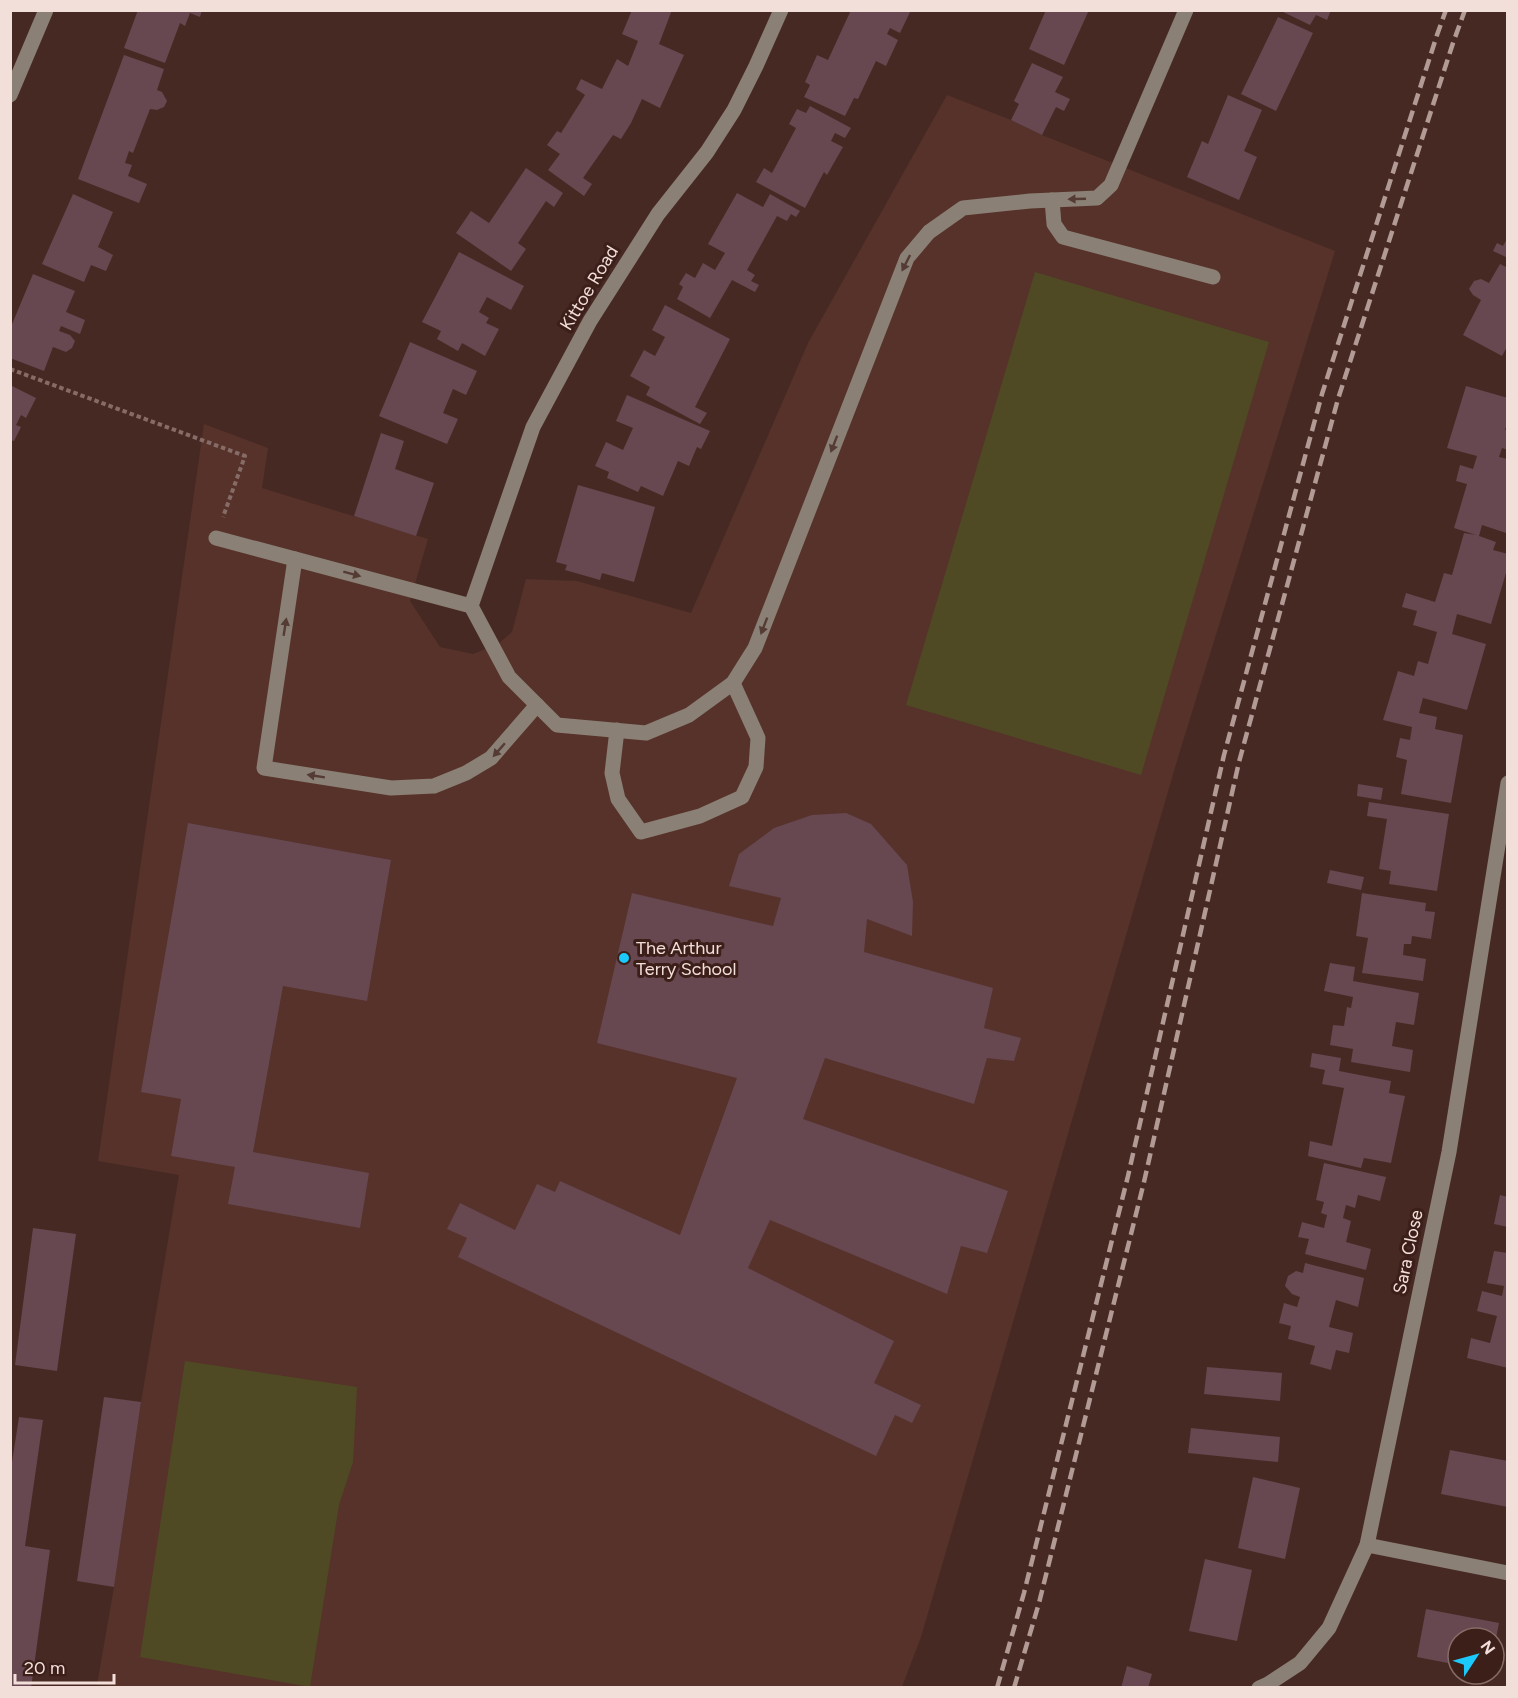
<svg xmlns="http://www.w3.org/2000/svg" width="1518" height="1698" viewBox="0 0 1518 1698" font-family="Figtree,sans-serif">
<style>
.built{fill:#56322a}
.green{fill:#4f4a24}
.building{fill:#674750}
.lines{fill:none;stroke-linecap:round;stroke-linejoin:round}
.path{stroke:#866b66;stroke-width:4;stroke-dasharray:4.5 3;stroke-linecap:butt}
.minor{stroke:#8b8075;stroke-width:15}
.rail{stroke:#b29a95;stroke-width:4.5;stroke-dasharray:12 6;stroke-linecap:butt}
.oneway{fill:#543c35}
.poi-dot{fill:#1bc9fc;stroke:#3c1f19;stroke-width:2}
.labels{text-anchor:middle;stroke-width:6;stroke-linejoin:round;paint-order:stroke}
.street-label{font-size:18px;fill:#f3dfda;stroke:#3c1f19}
.poi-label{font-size:18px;fill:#f3dfda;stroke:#3c1f19;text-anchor:start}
</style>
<rect width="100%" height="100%" fill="#472923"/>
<path class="built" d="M947,95L1011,120L1042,135L1335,251L1179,754L921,1637L902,1687L154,1688L97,1685L114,1587L141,1402L179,1175L98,1161L204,424L268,448L262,488L428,539L410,601L440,647L473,654L498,644L512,632L526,579L577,581L691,613L808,343Z"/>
<g class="green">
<path d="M1035,272L1269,342L1141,775L906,705Z"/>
<path d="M185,1361L357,1387L353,1462L339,1505L310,1687L140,1657Z"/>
</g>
<g class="building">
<path d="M138,10H202L200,17L190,13L185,26L180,23L165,63L124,48Z"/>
<path d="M632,10H672L659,44L684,55L660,108L642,99L631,123L621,139L613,135L583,178L592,184L584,196L548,170L560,154L547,145L557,131L561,133L585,95L576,89L581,79L602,89L617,59L628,66L638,41L622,34Z"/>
<path d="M851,10H911L900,33L890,28L887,34L898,40L886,66L876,61L858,99L854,98L845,116L804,97L810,85L805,82L817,55L828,60Z"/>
<path d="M1046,10H1089L1064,65L1029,49Z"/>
<path d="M1279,10H1331L1327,20L1316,15L1310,25Z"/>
<path d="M1278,17L1313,33L1276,111L1241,94Z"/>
<path d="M124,55L164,69L157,90L162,92L167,101L164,107L157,110L150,109L133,153L129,151L125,163L132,165L128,176L147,184L139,203L78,179Z"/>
<path d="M1032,63L1063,77L1055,92L1070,99L1064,111L1056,107L1042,135L1011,120L1019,104L1014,101Z"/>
<path d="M1228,95L1262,110L1244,151L1257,157L1239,200L1187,177L1202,141L1208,144Z"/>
<path d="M810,106L851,128L845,138L835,133L831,141L843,147L827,175L824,172L805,208L756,182L764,168L772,173L796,128L789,124L797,109L806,113Z"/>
<path d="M526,168L563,193L554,207L546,201L518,243L526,249L511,271L456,233L471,211L489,223Z"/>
<path d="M737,193L763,207L770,194L800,211L796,217L791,214L787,221L777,216L747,270L755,275L751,281L759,285L755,292L732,280L710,318L677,299L683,287L679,284L686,273L695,278L703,263L715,270L725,253L708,244Z"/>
<path d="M73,194L113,212L98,247L113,255L106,271L91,265L84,282L42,264Z"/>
<path d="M1508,237V258L1493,251L1497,243L1503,246Z"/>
<path d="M459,252L524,286L511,310L487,297L479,312L489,318L486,323L499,329L485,356L462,343L458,351L437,339L441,331L422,322Z"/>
<path d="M1500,264L1508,268V345L1502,356L1463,335L1481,300L1473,295L1469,289L1474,281L1481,279L1489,283Z"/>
<path d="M33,274L75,291L66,312L85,320L80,334L61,326L59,331L70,335L75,341L72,348L66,352L53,347L44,371L10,358V329Z"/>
<path d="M665,305L730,339L695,407L707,413L700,424L646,395L650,387L630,376L644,350L655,356L665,337L652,330Z"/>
<path d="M410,342L477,371L466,395L453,389L443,413L458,419L447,444L379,416Z"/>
<path d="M10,385L36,398L26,418L21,415L16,425L21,427L14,441L10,440Z"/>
<path d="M1466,386L1508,398V421L1505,430H1508V450L1502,448L1499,457L1508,459V527L1506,533L1482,525L1479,536L1496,542L1493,550L1508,554V566L1491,624L1457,614L1452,634L1486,644L1467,710L1423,698L1419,713L1437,717L1435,729L1463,735L1451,803L1401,794L1407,760L1396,757L1400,738L1410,740L1412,727L1383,720L1398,671L1414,676L1418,661L1428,664L1437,632L1413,625L1417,611L1402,607L1406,593L1435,602L1444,573L1452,575L1464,533L1476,535L1454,528L1467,484L1456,481L1460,465L1473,469L1477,456L1447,448Z"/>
<path d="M627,395L710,431L701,449L697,447L689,466L678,461L663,496L641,486L638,492L607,478L609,472L595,466L606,442L623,450L633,428L616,421Z"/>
<path d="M381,433L404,441L395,469L434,483L416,536L354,516Z"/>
<path d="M578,485L655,507L634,582L602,573L600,580L565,570L567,565L556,562Z"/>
<path d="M1358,784L1383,788L1381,800L1357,796Z"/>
<path d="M1369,802L1449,814L1437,891L1389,884L1391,871L1379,869L1387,819L1367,816Z"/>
<path d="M846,813L871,824L907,865L913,902L912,936L867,919L864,952L993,988L984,1028L1021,1038L1014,1061L987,1058L974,1104L825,1058L803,1119L1008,1191L987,1253L961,1246L947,1294L770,1220L748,1268L894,1341L874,1383L921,1405L912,1423L895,1415L876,1456L458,1257L467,1238L447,1229L460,1203L515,1230L537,1184L555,1192L560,1181L680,1235L737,1078L597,1043L632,893L773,926L781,898L729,886L739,854L774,828L812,815Z"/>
<path d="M188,823L391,860L367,1001L283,986L253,1152L369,1173L360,1228L228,1204L235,1167L171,1156L181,1099L141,1092Z"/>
<path d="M1330,870L1364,877L1361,890L1327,883Z"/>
<path d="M1362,893L1426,903L1425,911L1435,912L1431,939L1412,936L1411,944H1404L1403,955L1426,959L1423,981L1362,973L1368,938L1356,936Z"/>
<path d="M1330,963L1355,967L1353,981L1419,993L1414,1025L1396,1022L1392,1046L1413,1050L1410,1072L1351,1062L1353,1049L1330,1045L1333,1025L1344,1026L1347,1007L1351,1008L1353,997L1324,991Z"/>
<path d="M1312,1053L1341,1058L1339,1071L1391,1081L1389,1093L1405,1096L1391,1163L1364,1158L1361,1168L1308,1156L1310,1141L1332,1146L1344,1088L1322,1084L1325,1070L1310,1067Z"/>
<path d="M1324,1163L1386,1177L1380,1201L1358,1195L1355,1208L1346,1205L1343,1218L1351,1221L1346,1242L1371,1249L1366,1270L1305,1254L1309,1239L1298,1237L1302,1222L1324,1228L1327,1215L1321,1213L1324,1202L1316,1200Z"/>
<path d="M1500,1195L1508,1197V1227L1494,1224Z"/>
<path d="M33,1228L76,1234L57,1371L15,1365Z"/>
<path d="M1494,1251L1508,1253V1368L1467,1358L1471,1338L1490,1343L1497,1316L1477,1311L1482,1291L1502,1296L1504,1286L1487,1283Z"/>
<path d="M1305,1263L1364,1278L1358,1307L1336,1300L1329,1327L1353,1333L1349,1353L1336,1350L1331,1370L1310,1364L1315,1346L1288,1339L1291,1326L1279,1323L1284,1303L1297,1307L1300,1297L1292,1294L1285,1286L1288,1276L1296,1271L1303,1273Z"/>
<path d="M1207,1367L1282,1373L1280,1401L1204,1394Z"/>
<path d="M104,1397L141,1402L114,1587L77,1581Z"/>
<path d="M19,1417L43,1420L25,1546L50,1550L31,1688H10V1475Z"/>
<path d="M1191,1428L1280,1437L1278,1462L1188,1453Z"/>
<path d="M1450,1450L1508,1461V1507L1441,1494Z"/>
<path d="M1253,1477L1300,1488L1285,1559L1238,1548Z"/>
<path d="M1205,1559L1252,1570L1237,1641L1189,1631Z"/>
<path d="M1426,1609L1499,1623L1495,1643L1494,1638H1458V1665L1417,1657Z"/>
<path d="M1127,1666L1152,1674L1148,1688H1121Z"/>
</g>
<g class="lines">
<path class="path" d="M10,369L245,456L223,517"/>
<g class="minor">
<path d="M10,95L46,10"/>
<path d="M1052,200L1054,224L1063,237L1213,277"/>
<path d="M216,538L471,606L509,677L557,725L646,733L689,715L733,683L755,648L907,258L929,232L963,208L1030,201L1097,198L1111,185L1186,10"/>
<path d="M295,559L264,768L391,788L434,786L466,773L491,758L537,705"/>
<path d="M471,606L533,427L590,321L658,214L707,152L734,110L756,66L781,10"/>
<path d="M617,730L612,773L618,799L641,832L700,816L742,797L756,767L758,738L733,683"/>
<path d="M1367,1545L1508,1573"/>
<path d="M1259,1688L1268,1684L1300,1663L1329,1628L1367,1545L1449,1152L1508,783"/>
</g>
<g class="rail">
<path d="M997,1688L1024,1593L1128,1176L1224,755L1322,394L1437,35L1446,10"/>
<path d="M1014,1688L1039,1603L1144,1182L1239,762L1338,399L1453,43L1465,10"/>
</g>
</g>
<defs><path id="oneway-solid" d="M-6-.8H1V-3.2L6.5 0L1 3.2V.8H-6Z" transform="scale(1.5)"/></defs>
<g class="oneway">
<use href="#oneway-solid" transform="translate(1077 199) rotate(178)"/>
<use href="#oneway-solid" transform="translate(906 263) rotate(117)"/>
<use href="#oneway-solid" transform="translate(834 444) rotate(111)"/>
<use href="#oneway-solid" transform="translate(352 574) rotate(15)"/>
<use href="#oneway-solid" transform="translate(764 626) rotate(111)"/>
<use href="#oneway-solid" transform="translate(285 627) rotate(-81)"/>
<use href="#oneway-solid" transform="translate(499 750) rotate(131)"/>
<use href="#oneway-solid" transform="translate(316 776) rotate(-171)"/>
</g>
<circle class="poi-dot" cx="624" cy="958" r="6"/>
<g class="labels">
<g class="street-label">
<text transform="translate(589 288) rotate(-59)" y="6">Kittoe Road</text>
<text transform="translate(1408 1252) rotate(-78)" y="6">Sara Close</text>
</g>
<g class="poi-label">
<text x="636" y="954">The Arthur<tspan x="636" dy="21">Terry School</tspan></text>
</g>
</g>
<rect width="1518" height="1698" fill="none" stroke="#f3dfda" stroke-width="24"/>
<g transform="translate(1476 1656) rotate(54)"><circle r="28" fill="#3c1f19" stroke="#856c66" stroke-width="1.5"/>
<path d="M0-4.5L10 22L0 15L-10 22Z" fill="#1bc9fc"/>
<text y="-9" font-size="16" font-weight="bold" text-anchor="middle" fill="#f3dfda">N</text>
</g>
<path d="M15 1674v9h99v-9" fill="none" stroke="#f3dfda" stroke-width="3"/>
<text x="24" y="1674" font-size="18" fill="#f3dfda" stroke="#3c1f19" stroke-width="4.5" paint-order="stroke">20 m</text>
</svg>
